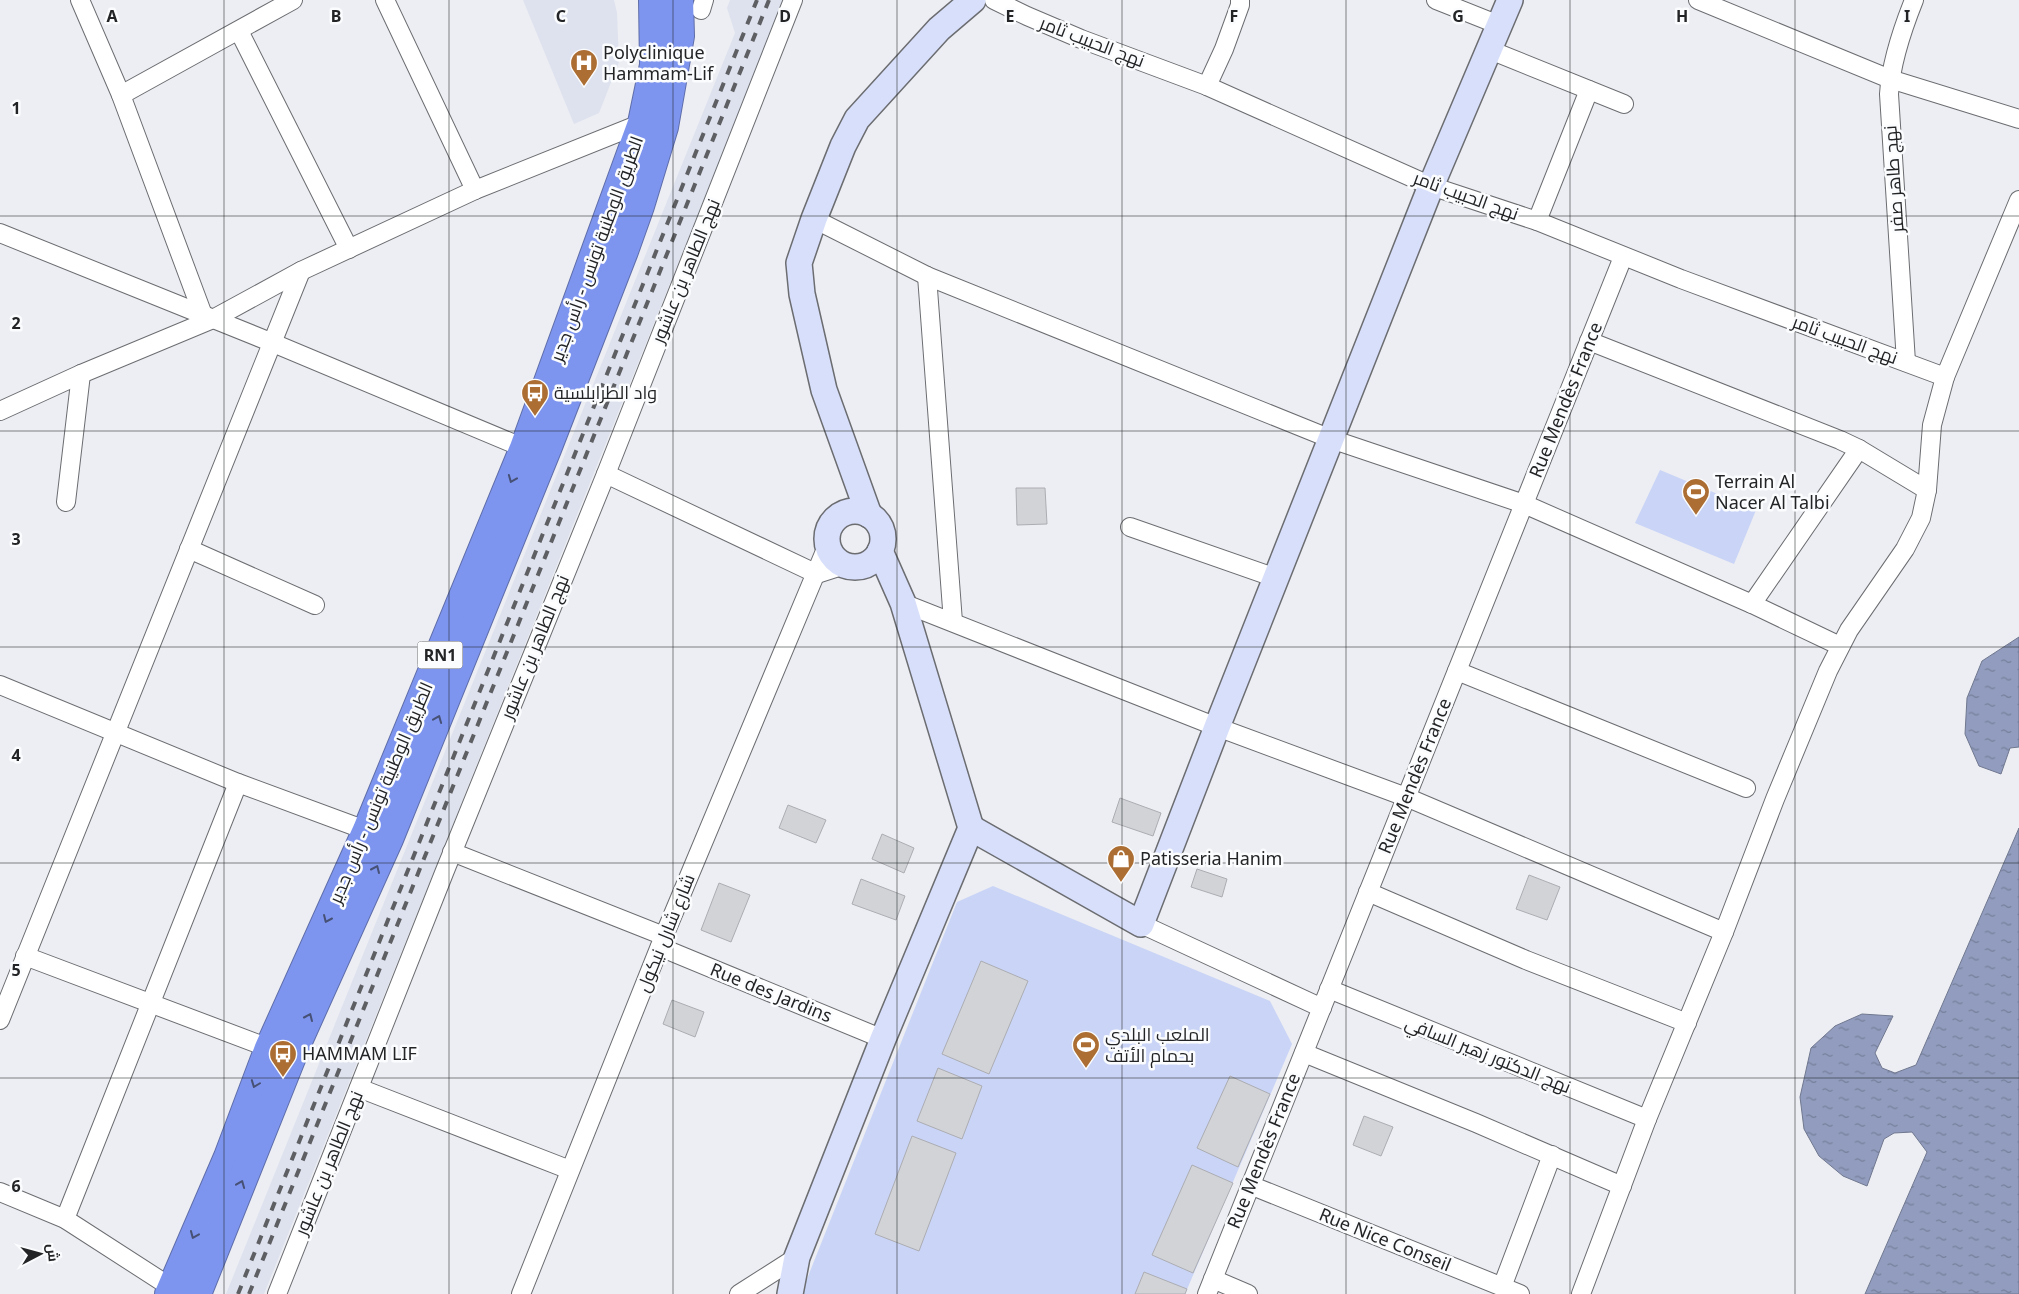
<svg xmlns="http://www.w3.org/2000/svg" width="2019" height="1294" viewBox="0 0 2019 1294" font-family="'Noto Sans',Cairo,sans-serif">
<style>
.built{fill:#dee2ee}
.green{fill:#c9d4f6}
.water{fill:url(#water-ripples);stroke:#707890}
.building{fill:#d1d3d7;stroke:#acadb2}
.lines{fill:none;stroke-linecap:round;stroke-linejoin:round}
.street-casing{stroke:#6b6d71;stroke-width:20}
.secondary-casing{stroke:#6b6d71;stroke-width:28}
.highway-casing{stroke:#5e6da9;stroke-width:30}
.street{stroke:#fff;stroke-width:18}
.secondary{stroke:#d8dffa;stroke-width:25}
.highway{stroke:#7e95ef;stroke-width:28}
.rail{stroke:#5e5f62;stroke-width:4;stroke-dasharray:9 9;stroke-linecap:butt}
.oneway{stroke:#475176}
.grid{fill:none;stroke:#232426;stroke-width:1;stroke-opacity:0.55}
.labels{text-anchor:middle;stroke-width:5;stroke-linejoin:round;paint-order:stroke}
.shield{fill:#fbfcfe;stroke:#646567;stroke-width:1}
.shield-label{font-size:16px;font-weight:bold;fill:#232426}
.street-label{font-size:18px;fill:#232426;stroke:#fbfcfe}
.poi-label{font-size:18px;fill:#232426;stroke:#fbfcfe;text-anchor:start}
.grid-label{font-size:16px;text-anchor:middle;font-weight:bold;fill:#232426;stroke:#fbfcfe;stroke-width:5;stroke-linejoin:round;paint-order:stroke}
</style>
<defs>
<pattern id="water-ripples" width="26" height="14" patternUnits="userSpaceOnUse" patternTransform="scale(1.25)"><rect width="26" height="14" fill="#919cbe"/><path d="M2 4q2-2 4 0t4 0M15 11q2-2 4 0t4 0" fill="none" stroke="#767f9a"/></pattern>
</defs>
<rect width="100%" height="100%" fill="#edeef3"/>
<g class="built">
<path d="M523,0H614L617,13L619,62L599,113L574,124Z"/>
<path d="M730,0H784L264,1294H226L735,33L727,8Z"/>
</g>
<g class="green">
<path d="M1660,470L1756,510L1734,564L1635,523Z"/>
<path d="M993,886L1270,1001L1292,1044L1185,1294H801L957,902Z"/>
</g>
<g class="water">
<path d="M2019,637V747L2010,748L2001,774L1979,766L1965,734L1967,698L1982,661Z"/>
<path d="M2019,828V1294H1865L1927,1152L1912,1132L1894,1133L1884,1139L1867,1186L1843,1176L1819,1156L1804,1129L1800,1097L1811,1048L1835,1026L1862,1014L1893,1016L1875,1053L1882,1068L1895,1073L1916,1065Z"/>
</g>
<g class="building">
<path d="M1016,488H1045L1047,524L1017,525Z"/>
<path d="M1120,798L1161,813L1153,836L1112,822Z"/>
<path d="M788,805L826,820L816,843L779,828Z"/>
<path d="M882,834L914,848L904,873L872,859Z"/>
<path d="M1197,869L1227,879L1222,897L1191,887Z"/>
<path d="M1529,875L1560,887L1547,920L1516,909Z"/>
<path d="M861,879L905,896L896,920L852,904Z"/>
<path d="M719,883L750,895L731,942L701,930Z"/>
<path d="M981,961L1028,981L989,1074L942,1054Z"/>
<path d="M672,1000L704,1012L695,1037L663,1024Z"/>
<path d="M938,1068L982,1086L962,1139L917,1121Z"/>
<path d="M1230,1076L1270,1094L1238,1167L1197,1148Z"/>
<path d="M1364,1116L1393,1127L1381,1156L1353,1145Z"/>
<path d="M912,1136L956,1153L919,1251L875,1234Z"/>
<path d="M1192,1165L1233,1183L1193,1273L1152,1255Z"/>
<path d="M1144,1272L1187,1289L1185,1294H1135Z"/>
</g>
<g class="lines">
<defs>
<g id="street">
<path d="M80,0L121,95L203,315"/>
<path d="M385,0L475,190"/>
<path d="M994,0L1027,16L1081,39L1207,86L1431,186L1537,221L1681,279L1945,377"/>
<path d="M1436,0L1499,25"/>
<path d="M1698,0L1890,79L2019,119"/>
<path d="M701,10L704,0"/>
<path d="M239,31L349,249"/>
<path d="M1490,50L1624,104"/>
<path d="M1207,86L1224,49L1240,5V0"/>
<path d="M121,95L293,0"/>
<path d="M814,219L927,276L1331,439L1524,504L1752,604L1840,646"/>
<path d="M1537,221L1589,90"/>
<path d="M0,233L273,343L524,448"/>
<path d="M927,276L953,622"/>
<path d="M1589,341L1840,440L1859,449L1927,490"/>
<path d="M1906,362L1889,94C1891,62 1902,30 1914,0"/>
<path d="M0,411L81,374L213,319L301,271L475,190L642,123"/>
<path d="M606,474L817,574"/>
<path d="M66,502L81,374"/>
<path d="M1130,527L1276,578"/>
<path d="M189,549L315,605"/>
<path d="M817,574L845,565"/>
<path d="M903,603L1217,727L1406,797L1724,932"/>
<path d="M1752,604L1859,449"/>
<path d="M1457,671L1746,788"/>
<path d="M0,685L238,783L376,834"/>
<path d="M452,852L664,936"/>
<path d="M1368,892L1526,960L1687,1023"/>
<path d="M1141,924L1322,1008"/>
<path d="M660,947L883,1039"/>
<path d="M25,956L269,1048"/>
<path d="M1329,989L1647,1119"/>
<path d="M0,1020L301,271"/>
<path d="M1304,1053L1476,1123L1622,1186"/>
<path d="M359,1088L570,1170"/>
<path d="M1250,1185L1520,1294"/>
<path d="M0,1192L65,1219L172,1288"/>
<path d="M65,1219L238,783"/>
<path d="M1213,1279L1248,1294"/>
<path d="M1502,1287L1552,1155"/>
<path d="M277,1294L444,873L606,474L793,0"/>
<path d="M521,1294L664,936L828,544"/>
<path d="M739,1294L797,1257"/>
<path d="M1207,1294L1623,257"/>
<path d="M1581,1294L1647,1119L1724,932L1775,799L1828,671L1849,630L1905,549L1921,518L1927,490L1932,425L1945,377L2019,200"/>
</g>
<g id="secondary">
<circle cx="855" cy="539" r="28"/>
<path d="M869,515L824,390L802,294L799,263L814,219L843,146L857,119L939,29L973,0"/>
<path d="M971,828L1141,924L1217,727L1431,186L1510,0"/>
<path d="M790,1294L797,1257L883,1039L971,828L903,603L880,551"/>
</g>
<g id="highway">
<path d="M169,1294L228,1157L269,1048L367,830L524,448L642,123L654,65L653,0"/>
<path d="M197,1294L299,1039L389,839L547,449L624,251L640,206L664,127L680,36L679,0"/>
</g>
</defs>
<use href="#street" class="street-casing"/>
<use href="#secondary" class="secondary-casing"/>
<use href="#highway" class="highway-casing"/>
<use href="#street" class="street"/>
<use href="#secondary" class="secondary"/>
<use href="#highway" class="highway"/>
<g class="rail">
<path d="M238,1294L757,0"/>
<path d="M249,1294L769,0"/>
</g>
</g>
<defs><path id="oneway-chevron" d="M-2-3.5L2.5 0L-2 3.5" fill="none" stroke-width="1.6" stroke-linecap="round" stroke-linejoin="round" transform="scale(1.25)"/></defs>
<g class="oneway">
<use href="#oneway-chevron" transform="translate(512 479) rotate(112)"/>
<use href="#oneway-chevron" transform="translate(438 719) rotate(-68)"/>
<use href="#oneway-chevron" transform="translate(376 869) rotate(-66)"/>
<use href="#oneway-chevron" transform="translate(327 919) rotate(114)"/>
<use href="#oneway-chevron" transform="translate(309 1017) rotate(-66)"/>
<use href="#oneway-chevron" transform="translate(255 1084) rotate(111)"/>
<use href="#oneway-chevron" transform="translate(241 1184) rotate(-68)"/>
<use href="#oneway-chevron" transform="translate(194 1235) rotate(113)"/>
</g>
<path class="grid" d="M224,0V1294M449,0V1294M673,0V1294M897,0V1294M1122,0V1294M1346,0V1294M1570,0V1294M1795,0V1294M0,216H2019M0,431H2019M0,647H2019M0,863H2019M0,1078H2019"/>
<defs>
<symbol id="hospital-pin" viewBox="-11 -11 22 30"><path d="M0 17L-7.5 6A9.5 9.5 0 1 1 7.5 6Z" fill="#ac6e33" stroke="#fbfcfe"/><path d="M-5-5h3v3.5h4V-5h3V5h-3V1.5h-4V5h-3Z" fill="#fff"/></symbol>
<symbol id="bus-pin" viewBox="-11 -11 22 30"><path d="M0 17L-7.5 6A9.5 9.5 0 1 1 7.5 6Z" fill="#ac6e33" stroke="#fbfcfe"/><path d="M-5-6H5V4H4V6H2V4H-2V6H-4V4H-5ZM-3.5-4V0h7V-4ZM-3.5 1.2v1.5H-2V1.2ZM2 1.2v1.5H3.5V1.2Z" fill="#fff"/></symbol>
<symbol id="stadium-pin" viewBox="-11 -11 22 30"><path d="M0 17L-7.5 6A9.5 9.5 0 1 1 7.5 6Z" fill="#ac6e33" stroke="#fbfcfe"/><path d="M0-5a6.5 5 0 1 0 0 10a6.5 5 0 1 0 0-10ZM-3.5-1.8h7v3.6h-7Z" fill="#fff"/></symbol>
<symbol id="shop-pin" viewBox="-11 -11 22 30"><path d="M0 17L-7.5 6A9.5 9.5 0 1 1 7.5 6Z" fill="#ac6e33" stroke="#fbfcfe"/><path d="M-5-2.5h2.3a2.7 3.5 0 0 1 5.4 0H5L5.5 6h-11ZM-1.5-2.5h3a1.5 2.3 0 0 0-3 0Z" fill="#fff"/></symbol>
</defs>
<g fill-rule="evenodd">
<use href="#hospital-pin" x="568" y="47" width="32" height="43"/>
<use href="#bus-pin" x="519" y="377" width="32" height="43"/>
<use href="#stadium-pin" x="1680" y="476" width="32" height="43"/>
<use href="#shop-pin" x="1105" y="843" width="32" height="43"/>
<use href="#stadium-pin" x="1070" y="1029" width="32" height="43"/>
<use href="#bus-pin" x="267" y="1038" width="32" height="43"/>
</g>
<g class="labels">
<rect class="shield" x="417.5" y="641.5" width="45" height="27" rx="4"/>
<g class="shield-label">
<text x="440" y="661">RN1</text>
</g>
<g class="street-label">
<text transform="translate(1092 42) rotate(21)" y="6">نهج الحبيب ثامر</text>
<text transform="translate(1894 179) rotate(-94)" y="6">نهج طاهر صفر</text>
<text transform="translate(1466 196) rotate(20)" y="6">نهج الحبيب ثامر</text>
<text transform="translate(597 249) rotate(-70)" y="6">الطريق الوطنية تونس - رأس جدير</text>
<text transform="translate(686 271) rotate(-68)" y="6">نهج الطاهر بن عاشور</text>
<text transform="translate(1845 340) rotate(20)" y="6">نهج الحبيب ثامر</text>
<text transform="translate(1566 400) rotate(-68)" y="6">Rue Mendès France</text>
<text transform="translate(535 647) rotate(-68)" y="6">نهج الطاهر بن عاشور</text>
<text transform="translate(1415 776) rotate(-68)" y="6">Rue Mendès France</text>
<text transform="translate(381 793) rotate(-67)" y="6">الطريق الوطنية تونس - رأس جدير</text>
<text transform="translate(666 933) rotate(-68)" y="6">شارع شارل نيكول</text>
<text transform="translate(771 993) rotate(22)" y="6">Rue des Jardins</text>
<text transform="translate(1488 1055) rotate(22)" y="6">نهج الدكتور زهير السافي</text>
<text transform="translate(1264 1151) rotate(-68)" y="6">Rue Mendès France</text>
<text transform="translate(329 1163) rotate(-68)" y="6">نهج الطاهر بن عاشور</text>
<text transform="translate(1385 1240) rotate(22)" y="6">Rue Nice Conseil</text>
</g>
<g class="poi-label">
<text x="603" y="59">Polyclinique<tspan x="603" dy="21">Hammam-Lif</tspan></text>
<text x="554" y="399">واد الطرابلسية</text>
<text x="1715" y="488">Terrain Al<tspan x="1715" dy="21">Nacer Al Talbi</tspan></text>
<text x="1140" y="865">Patisseria Hanim</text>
<text x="1105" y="1041">الملعب البلدي<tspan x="1105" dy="21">بحمام الأتف</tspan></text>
<text x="302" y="1060">HAMMAM LIF</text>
</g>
</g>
<g class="grid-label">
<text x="112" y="22">A</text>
<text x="336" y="22">B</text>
<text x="561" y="22">C</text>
<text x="785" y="22">D</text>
<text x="1010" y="22">E</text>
<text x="1234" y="22">F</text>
<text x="1458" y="22">G</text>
<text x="1682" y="22">H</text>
<text x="1907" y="22">I</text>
<text x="16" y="114">1</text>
<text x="16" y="329">2</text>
<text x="16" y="545">3</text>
<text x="16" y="761">4</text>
<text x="16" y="976">5</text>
<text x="16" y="1192">6</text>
</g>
<g transform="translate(40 1254) rotate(84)" stroke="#fbfcfe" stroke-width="4" paint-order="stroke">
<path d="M0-4L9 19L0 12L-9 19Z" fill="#232426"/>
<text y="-8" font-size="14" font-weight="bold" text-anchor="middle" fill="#232426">ش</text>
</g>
</svg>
